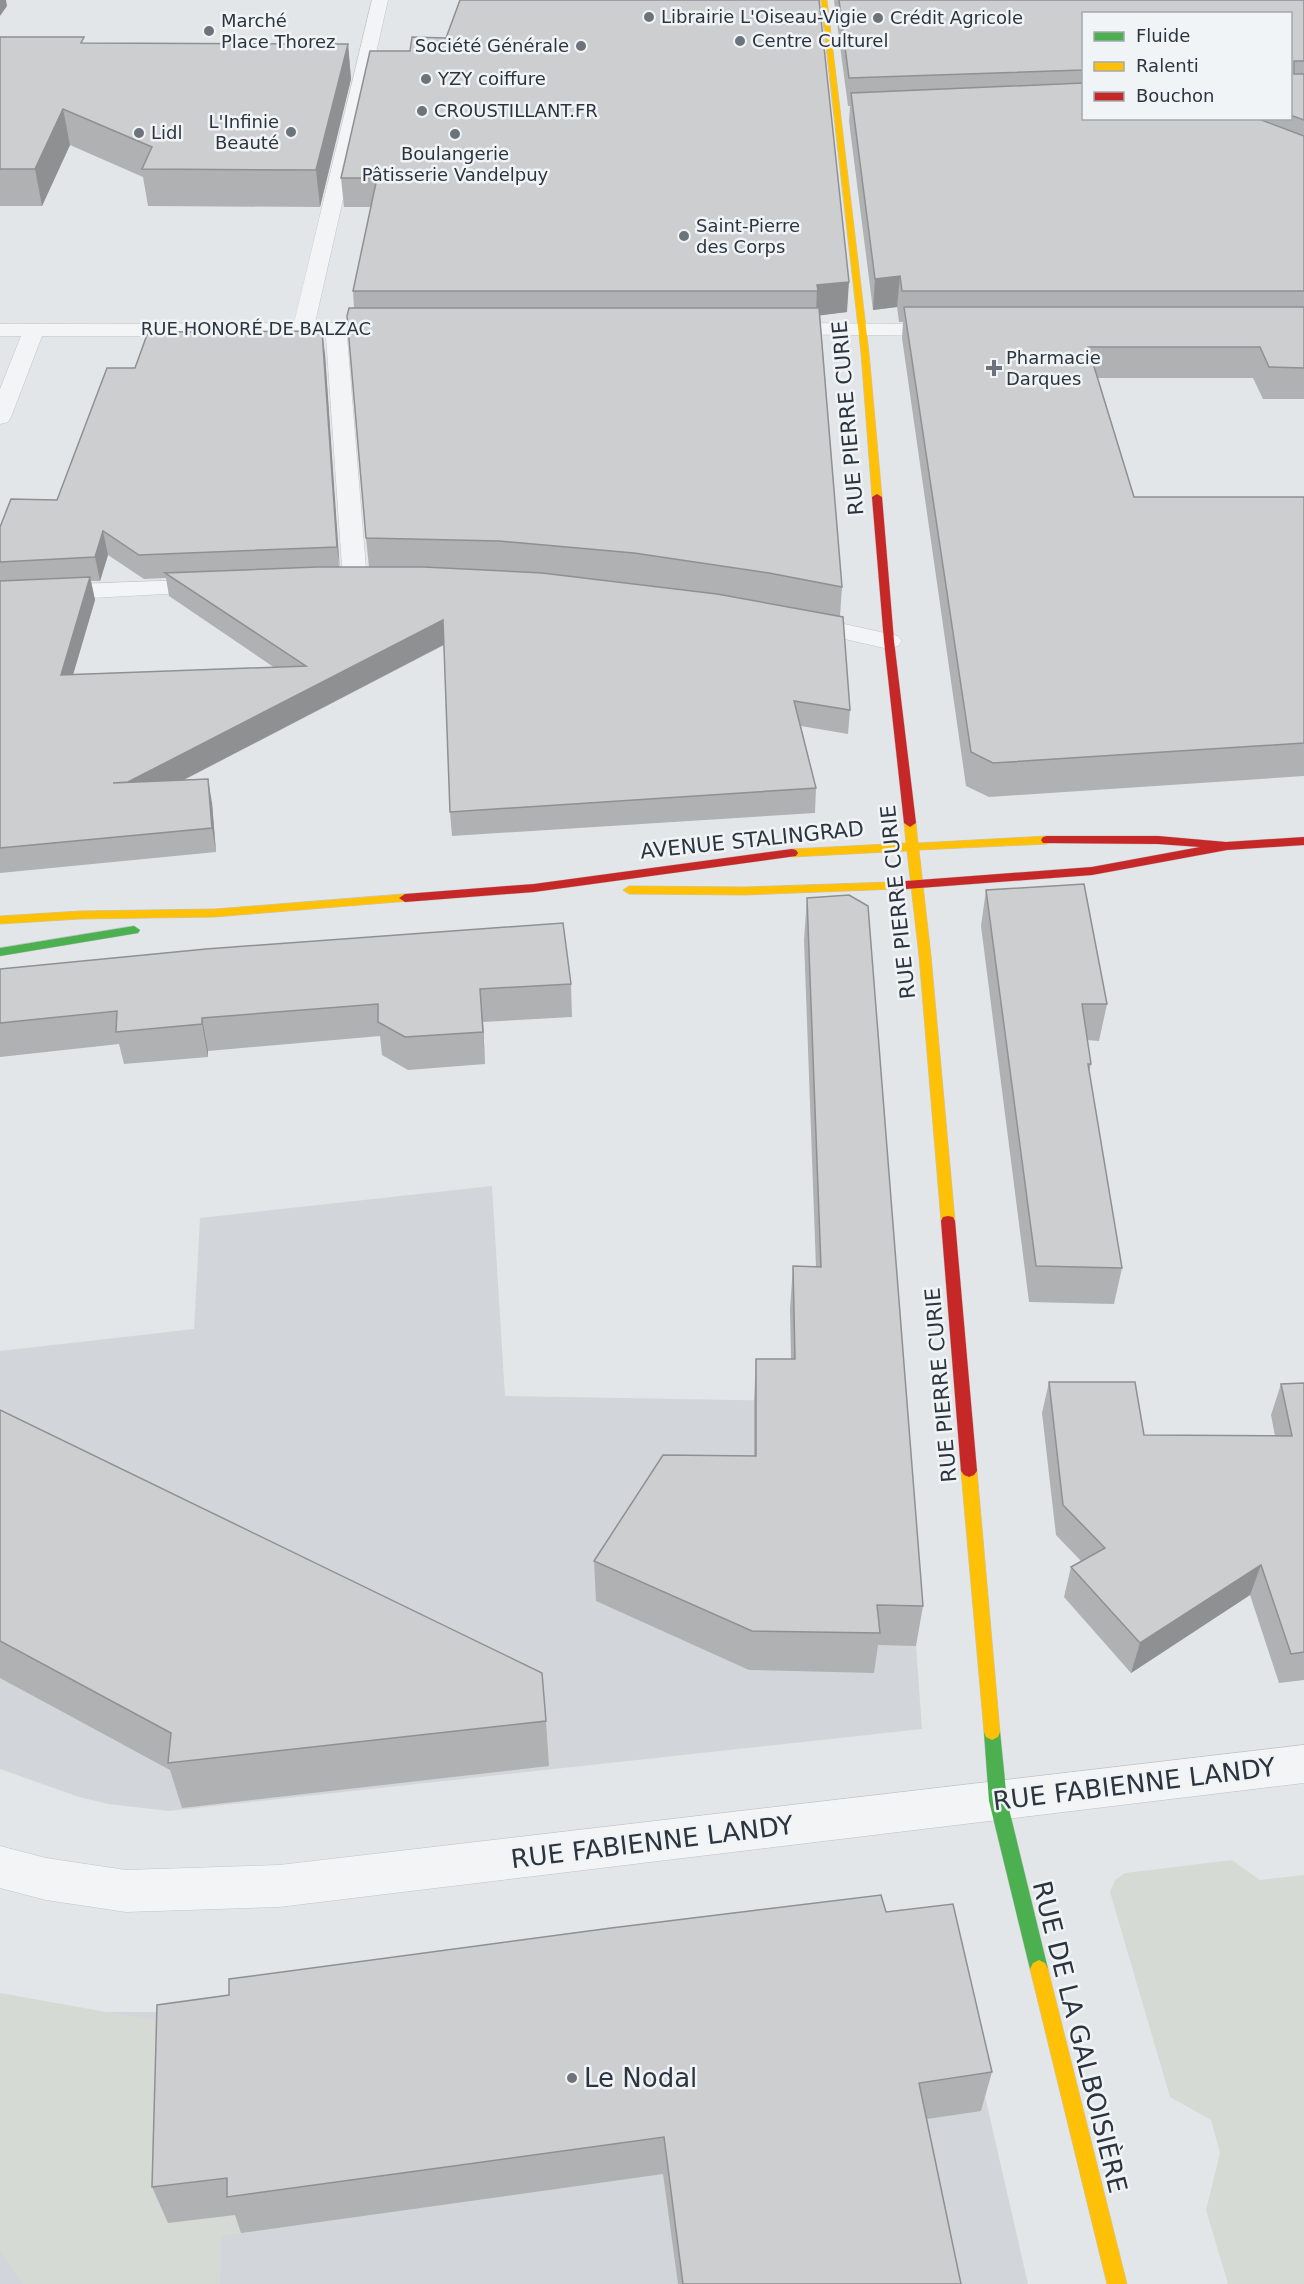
<svg xmlns="http://www.w3.org/2000/svg" width="1304" height="2284" viewBox="0 0 1304 2284" font-family="'DejaVu Sans',sans-serif">
<style>
.built{fill:#d2d6db}
.green{fill:#d5dbd4}
.lines{fill:none;stroke-linecap:round;stroke-linejoin:round}
.street-casing{stroke:#c2c4c6;stroke-width:1}
.fast-casing{stroke:#c2c4c6;stroke-width:1}
.slow-casing{stroke:#c2c4c6;stroke-width:1}
.jam-casing{stroke:#c2c4c6;stroke-width:1}
.street{fill:#f2f4f5;fill-rule:evenodd}
.fast{fill:#4caf50;fill-rule:evenodd}
.slow{fill:#ffc107;fill-rule:evenodd}
.jam{fill:#c62828;fill-rule:evenodd}
.wall{fill:#afb1b3;fill-rule:evenodd}
.shaded-wall{fill:#8f9092}
.building{fill:#ccced0;stroke:#8f9092;stroke-width:1.5}
.poi-dot{fill:#6c737a;stroke:#f1f4f6;stroke-width:2}
.labels{text-anchor:middle;stroke-width:5;stroke-linejoin:round;paint-order:stroke}
.far-poi-label{font-size:18px;fill:#2c353f;stroke:#f1f4f6;text-anchor:start}
.far-street-label{font-size:18px;fill:#2c353f;stroke:#f1f4f6}
.street-label{font-size:21px;fill:#2c353f;stroke:#f1f4f6}
.near-street-label{font-size:26px;fill:#2c353f;stroke:#f1f4f6}
.near-poi-label{font-size:26px;fill:#2c353f;stroke:#f1f4f6;text-anchor:start}
</style>
<rect width="100%" height="100%" fill="#e3e6e8"/>
<g class="built">
<path d="M492,1186L505,1396L899,1403L922,1729L169,1811L108,1804L79,1797L0,1769V1351L194,1329L200,1218Z"/>
<path d="M952,1952L1028,2284H0V2001L96,2012H183Z"/>
</g>
<g class="green">
<path d="M1232,1860L1260,1880L1304,1875V2284H1228L1206,2210L1220,2153L1211,2120L1170,2097L1110,1892L1115,1880L1125,1873Z"/>
<path d="M0,1993L157,2021L241,2214V2233L221,2236L220,2284H23L0,2251Z"/>
</g>
<g class="lines">
<defs>
<g id="street">
<path d="M372,0H388L315,323H393L401,324L404,329L401,334L347,336L367,581L364,586L355,588L346,586L343,581L326,336H42L11,417L8,422L0,424V389L21,336H0V324L294,323Z"/>
<path d="M775,323L948,324L956,325L959,330L956,335L948,336L767,334L764,329L767,324Z"/>
<path d="M211,579L220,581L223,586L220,591L0,603V587Z"/>
<path d="M800,614L898,636L902,641L898,646L889,649L791,627L787,622L791,617Z"/>
<path d="M1304,1745V1783L279,1907L126,1912L46,1900L0,1888V1846L46,1858L126,1870L279,1865Z"/>
</g>
<g id="fast">
<path d="M134,926L140,930L138,933L0,956V948Z"/>
<path d="M992,1724L998,1727L1000,1732L1007,1801L1048,1969L1045,1975L1039,1978L1033,1975L1030,1969L989,1801L984,1732L986,1727Z"/>
</g>
<g id="slow">
<path d="M821,0H827L869,353L882,497L877,500L872,497L861,353Z"/>
<path d="M910,819L916,823L918,843L1047,836L1053,840L1047,844L919,850L931,956L955,1221L953,1225H943L941,1221L919,956L907,851L792,857L786,853L792,849L906,843L904,823Z"/>
<path d="M893,882L897,883L899,886L897,889L745,895L629,894L623,890L629,886L745,887Z"/>
<path d="M405,894L411,898L409,901L215,917L80,919L0,924V916L80,911L215,909Z"/>
<path d="M969,1465L974,1467L977,1471L1000,1732L998,1737L992,1740L986,1737L984,1732L961,1471L964,1467Z"/>
<path d="M1039,1960L1045,1963L1048,1969L1127,2284H1107L1030,1969L1033,1963Z"/>
</g>
<g id="jam">
<path d="M877,494L882,497L894,641L916,823L910,827L904,823L884,641L872,497Z"/>
<path d="M1047,836H1158L1226,842L1304,837V845L1227,850L1092,875L893,890L887,886L893,882L1092,867L1200,847L1158,844L1043,843L1041,840L1043,837Z"/>
<path d="M792,849L796,850L798,853L796,856L534,892L405,902L399,898L405,894L534,884Z"/>
<path d="M948,1216L953,1217L955,1221L977,1471L974,1475L969,1477L964,1475L961,1471L941,1221L943,1217Z"/>
</g>
</defs>
<use href="#street" class="street-casing"/>
<use href="#fast" class="fast-casing"/>
<use href="#slow" class="slow-casing"/>
<use href="#jam" class="jam-casing"/>
<use href="#street" class="street"/>
<use href="#fast" class="fast"/>
<use href="#slow" class="slow"/>
<use href="#jam" class="jam"/>
</g>
<g class="wall">
<path d="M460,0L847,312L820,315L842,587L840,616L850,710L848,734L801,726L816,788L815,813L452,836L450,812L444,645L184,780L212,803L216,852L0,873V527L57,500L135,368L325,354L339,567H369L366,538L354,308L353,291L371,207H344L341,178L410,51L446,38ZM108,555L144,579L166,578L169,596L275,668L73,674L95,600L91,581H100Z"/>
<path d="M834,0H1304V399H1263L1253,378H1098L1134,497H1304V776L989,797L966,786L902,338L903,322H899L897,307L873,310L849,121L850,106H848ZM1083,14H1290V118H1083Z"/>
<path d="M0,37L85,43L348,44L351,79L320,207L148,206L143,177L70,145L42,206H0Z"/>
<path d="M986,890L1107,1004L1099,1041L1087,1040L1091,1064L1089,1072L1122,1268L1114,1304L1029,1302L981,926Z"/>
<path d="M807,898L923,1606L916,1646L878,1645L874,1673L749,1670L596,1601L594,1561L754,1456V1401L756,1359H791L790,1309L793,1266L816,1267L804,940Z"/>
<path d="M0,969L571,984L572,1017L483,1022L485,1064L408,1070L382,1055L380,1036L208,1051V1057L124,1064L119,1044L0,1057Z"/>
<path d="M1049,1382L1144,1435L1275,1436L1271,1415L1281,1384L1304,1383V1680L1279,1683L1250,1595L1131,1673L1064,1597L1071,1567L1081,1561L1056,1535L1042,1413Z"/>
<path d="M0,1410L546,1721L549,1766L182,1808L170,1770L0,1678Z"/>
<path d="M886,1912L992,2072L981,2111L927,2119L961,2284H678L663,2174L241,2233L235,2215L168,2223L152,2187Z"/>
</g>
<g class="shaded-wall">
<path d="M0,0H6L7,6L0,16Z"/>
<path d="M348,44L351,79L320,207L316,170Z"/>
<path d="M63,109L70,145L42,206L35,169Z"/>
<path d="M900,276L897,307L873,310L875,279Z"/>
<path d="M849,282L847,312L816,316L817,285Z"/>
<path d="M322,331L325,354L340,571L337,547Z"/>
<path d="M103,531L108,555L100,581L95,557Z"/>
<path d="M90,577L95,600L66,699L61,675Z"/>
<path d="M443,620L445,644L133,806L128,782Z"/>
<path d="M208,779L212,803L216,852L212,828Z"/>
<path d="M480,989L483,1022L485,1064L483,1032Z"/>
<path d="M202,1018L208,1051V1057L202,1024Z"/>
<path d="M1261,1565L1250,1595L1131,1673L1140,1643Z"/>
</g>
<g class="building">
<path d="M460,0H819L849,282L817,285L818,291H353L377,178H341L370,51H410L412,37L446,38Z"/>
<path d="M839,0H1304V61H1294V74H1304V120L1290,115V14H1083V70L849,78Z"/>
<path d="M0,37H84L81,43L348,44L316,170L142,169L152,147L63,109L35,169H0Z"/>
<path d="M1083,83V118H1256L1304,136V291H902L900,276L875,279L851,93Z"/>
<path d="M904,307H1304V368L1269,367L1260,347H1088L1134,497H1304V743L993,763L971,752Z"/>
<path d="M349,308H819L842,587L769,573L634,553L499,541L366,538L347,316Z"/>
<path d="M322,331L337,547L139,555L103,531L95,557L0,562V527L11,499L57,500L107,368H135L148,332Z"/>
<path d="M317,567H424L542,573L717,594L843,617L850,710L794,701L816,788L450,812L443,620L128,782L113,783L208,779L212,828L0,848V581L90,577L61,675L306,666L165,573Z"/>
<path d="M1084,884L1107,1004H1082L1091,1064H1088L1122,1268L1036,1266L986,890Z"/>
<path d="M849,895L868,906L923,1606L877,1605L880,1633L752,1631L594,1561L663,1455L756,1456V1359H795L793,1266L821,1267L807,898Z"/>
<path d="M563,923L571,984L480,989L483,1032L405,1037L378,1022V1004L202,1018V1024L116,1032L117,1011L0,1023V969L206,949Z"/>
<path d="M1049,1382H1135L1144,1435L1292,1436L1281,1384L1304,1383V1652L1291,1654L1261,1565L1140,1643L1071,1567L1105,1548L1063,1505Z"/>
<path d="M0,1410L542,1673L546,1721L168,1763L171,1733L0,1641Z"/>
<path d="M881,1895L886,1912L953,1904L992,2072L919,2083L961,2284H683L664,2137L227,2197V2178L152,2187L157,2005L229,1995V1979L611,1928Z"/>
</g>
<g class="poi-dot">
<circle cx="649" cy="17" r="6"/>
<circle cx="878" cy="18" r="6"/>
<circle cx="209" cy="31" r="6"/>
<circle cx="740" cy="41" r="6"/>
<circle cx="581" cy="46" r="6"/>
<circle cx="426" cy="79" r="6"/>
<circle cx="422" cy="111" r="6"/>
<circle cx="291" cy="132" r="6"/>
<circle cx="139" cy="133" r="6"/>
<circle cx="455" cy="134" r="6"/>
<circle cx="684" cy="236" r="6"/>
<path d="M991 359h6v6h6v6h-6v6h-6v-6h-6v-6h6z"/>
<circle cx="572" cy="2078" r="6"/>
</g>
<g class="labels">
<g class="far-poi-label">
<text x="661" y="23">Librairie L'Oiseau-Vigie</text>
<text x="890" y="24">Crédit Agricole</text>
<text x="221" y="27">Marché<tspan x="221" dy="21">Place Thorez</tspan></text>
<text x="752" y="47">Centre Culturel</text>
<text x="569" y="52" text-anchor="end">Société Générale</text>
<text x="438" y="85">YZY coiffure</text>
<text x="434" y="117">CROUSTILLANT.FR</text>
<text x="279" y="128" text-anchor="end">L'Infinie<tspan x="279" dy="21">Beauté</tspan></text>
<text x="151" y="139">Lidl</text>
<text x="455" y="160" text-anchor="middle">Boulangerie<tspan x="455" dy="21">Pâtisserie Vandelpuy</tspan></text>
<text x="696" y="232">Saint-Pierre<tspan x="696" dy="21">des Corps</tspan></text>
<text x="1006" y="364">Pharmacie<tspan x="1006" dy="21">Darques</tspan></text>
</g>
<g class="far-street-label">
<text x="256" y="335">RUE HONORÉ DE BALZAC</text>
</g>
<g class="street-label">
<text transform="translate(848 418) rotate(-95)" y="7">RUE PIERRE CURIE</text>
<text transform="translate(752 840) rotate(-6)" y="7">AVENUE STALINGRAD</text>
<text transform="translate(898 902) rotate(-96)" y="7">RUE PIERRE CURIE</text>
<text transform="translate(941 1385) rotate(-95)" y="7">RUE PIERRE CURIE</text>
</g>
<g class="near-street-label">
<text transform="translate(1134 1784) rotate(-7)" y="9">RUE FABIENNE LANDY</text>
<text transform="translate(652 1842) rotate(-7)" y="9">RUE FABIENNE LANDY</text>
<text transform="translate(1080 2037) rotate(76)" y="9">RUE DE LA GALBOISIÈRE</text>
</g>
<g class="near-poi-label">
<text x="584" y="2087">Le Nodal</text>
</g>
</g>
<rect x="1082" y="12" width="210" height="108" fill="#f1f4f6" stroke="#a2a8ad" stroke-width="1.5"/>
<rect x="1094" y="32" width="30" height="9" fill="#4caf50" stroke="#a2a8ad" stroke-width="1.5"/>
<text x="1136" y="42" font-size="18" fill="#2c353f">Fluide</text>
<rect x="1094" y="62" width="30" height="9" fill="#ffc107" stroke="#a2a8ad" stroke-width="1.5"/>
<text x="1136" y="72" font-size="18" fill="#2c353f">Ralenti</text>
<rect x="1094" y="92" width="30" height="9" fill="#c62828" stroke="#a2a8ad" stroke-width="1.5"/>
<text x="1136" y="102" font-size="18" fill="#2c353f">Bouchon</text>
</svg>
